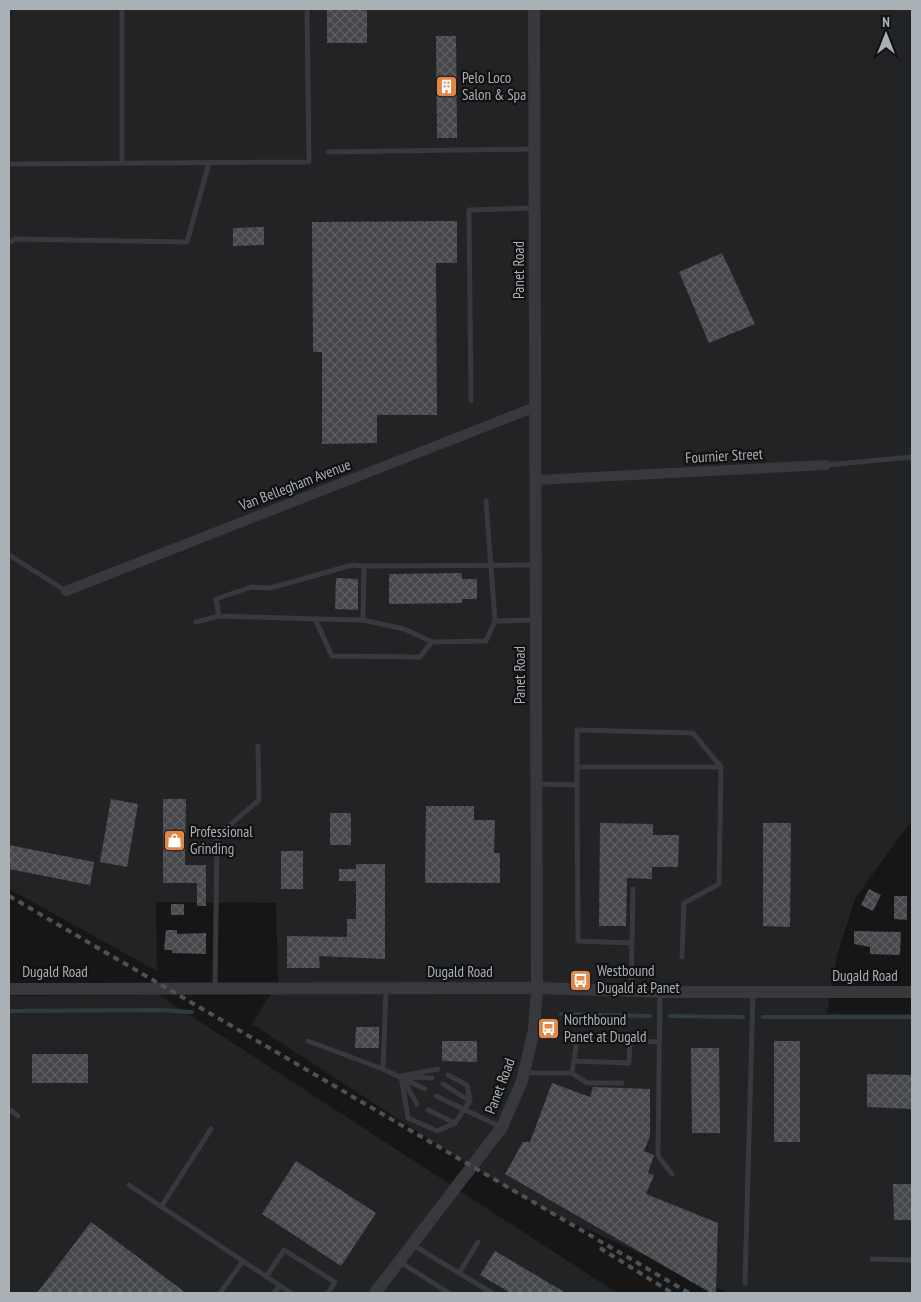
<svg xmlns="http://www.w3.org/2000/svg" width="921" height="1302" viewBox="0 0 921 1302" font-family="'PT Sans Narrow',sans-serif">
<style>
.built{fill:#222324}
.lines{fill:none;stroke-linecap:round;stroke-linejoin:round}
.stream{stroke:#303c3f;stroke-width:4}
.building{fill:url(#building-cross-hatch)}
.service{stroke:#37393c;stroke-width:5}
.minor{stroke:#37393c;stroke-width:10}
.tertiary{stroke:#37393c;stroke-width:12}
.rail{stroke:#4e5255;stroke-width:4;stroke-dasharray:6 5;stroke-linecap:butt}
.labels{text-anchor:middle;stroke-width:4.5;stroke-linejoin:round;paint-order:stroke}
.poi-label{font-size:15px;fill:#a9b0b6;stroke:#111112;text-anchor:start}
.street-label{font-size:15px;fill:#a9b0b6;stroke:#111112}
</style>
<defs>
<pattern id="building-cross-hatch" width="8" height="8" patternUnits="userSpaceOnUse" patternTransform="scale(1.25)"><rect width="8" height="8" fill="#45474a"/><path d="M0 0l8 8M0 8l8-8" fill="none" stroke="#5d5f62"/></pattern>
</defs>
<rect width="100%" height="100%" fill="#161617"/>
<g class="built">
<path d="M9,9H912V820L856,897L837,955L827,1013L912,1014V1293H728L553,1214L472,1167L252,1024L278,982L276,903L156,902L157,971L9,889Z"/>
<path d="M159,995L617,1293H9V996Z"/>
</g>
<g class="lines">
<g class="stream">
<path d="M9,1011L159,1010L192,1012"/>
<path d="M561,1014L650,1016"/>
<path d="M670,1016L743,1017"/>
<path d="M763,1017H912"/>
</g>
</g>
<g class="building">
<rect x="327" y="9" width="40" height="34"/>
<path d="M436,36H456L457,138H437Z"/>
<path d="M457,221V263H436L437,415H377V443L322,444V352H313L312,222Z"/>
<path d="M264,227V245L233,246V228Z"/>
<path d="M722,253L755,324L709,343L679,272Z"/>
<path d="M462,573V579H477V599H462V603L389,604V574Z"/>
<path d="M336,578L358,579V610L335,609Z"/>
<path d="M111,799L138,804L127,867L100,862Z"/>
<path d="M163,799H186L185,865H206V906H197V883H163Z"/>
<path d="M426,806H474V820H495L494,853H500V883H425Z"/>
<rect x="330" y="813" width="21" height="32"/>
<path d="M600,823L653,824V835H679L678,867H652V879L627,878L626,926H599Z"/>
<path d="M763,823H791L790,927L763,926Z"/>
<path d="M9,845L94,862L90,885L9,869Z"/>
<rect x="281" y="851" width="22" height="38"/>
<path d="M356,864H385V959L319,956L320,968H287V936L347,937V919H356V881H339V869H356Z"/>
<path d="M869,889L881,895L873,911L861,905Z"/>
<path d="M894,896H907V920L894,919Z"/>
<rect x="171" y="904" width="13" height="11"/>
<path d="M166,930H177V934L206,933V954L172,953V950H164Z"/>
<path d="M854,931L901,932L900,955L870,954V947L854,944Z"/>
<path d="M356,1027H379V1048H355Z"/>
<path d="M442,1041H477V1062L442,1061Z"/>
<rect x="774" y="1041" width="26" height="101"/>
<path d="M691,1048H719L720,1133H692Z"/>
<rect x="32" y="1054" width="56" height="29"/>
<path d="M867,1074L912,1075V1109L867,1107Z"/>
<path d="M552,1083L590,1097L593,1087L650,1089V1136L644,1151L654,1155L648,1173L654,1175L646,1194L718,1223L716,1293H711L505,1174L523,1142H530Z"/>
<path d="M296,1161L376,1213L341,1266L262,1214Z"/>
<path d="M893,1184H912V1220H894Z"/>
<path d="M91,1222L186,1293H37Z"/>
<path d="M495,1251L566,1293H511L480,1275Z"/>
</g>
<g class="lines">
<g class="service">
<path d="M122,9V163"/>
<path d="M328,152L535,149"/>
<path d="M9,164L309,162L307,9"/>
<path d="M9,243L15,239L187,242L209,163"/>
<path d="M471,401L469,210L534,208"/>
<path d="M826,465L912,457"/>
<path d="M486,501L495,621L486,641L432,642L404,629L363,620L364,566L536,565"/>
<path d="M9,555L66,591"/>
<path d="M364,566L352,565L271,588L251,587L216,599L219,616L315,619L332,656L420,657L432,642"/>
<path d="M315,619L363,620"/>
<path d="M495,621L535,620"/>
<path d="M196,622L219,616"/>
<path d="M577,767H721"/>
<path d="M537,784L577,785L578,941L632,943"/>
<path d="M577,785V730L693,733L721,767L719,884L684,903L682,957"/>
<path d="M215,988L217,836L259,800L258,746"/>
<path d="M386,989L383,1069L425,1089"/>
<path d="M631,991L633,889"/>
<path d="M660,992L658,1156L672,1174"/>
<path d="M308,1041L383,1069"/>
<path d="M630,1041L660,1042"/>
<path d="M524,1073H572L577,1039L630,1041L629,1063L574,1061"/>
<path d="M572,1073L587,1083H622"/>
<path d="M401,1076L408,1118L437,1131L455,1123L470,1101L467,1085L448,1075"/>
<path d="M401,1076L438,1069"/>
<path d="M409,1077L432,1078"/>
<path d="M404,1081L417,1104"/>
<path d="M443,1084L470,1101"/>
<path d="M436,1096L501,1127"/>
<path d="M9,1109L18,1116"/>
<path d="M428,1110L455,1123"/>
<path d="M129,1185L291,1293"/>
<path d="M161,1207L211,1129"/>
<path d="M413,1245L492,1293"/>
<path d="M872,1259L912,1260"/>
<path d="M400,1262L449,1293"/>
<path d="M459,1273L478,1242"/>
<path d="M266,1277L284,1250L335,1282L328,1293"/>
<path d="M745,1283L753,992"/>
<path d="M220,1293L243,1261"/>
<path d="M274,1293L280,1286"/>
</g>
<g class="minor">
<path d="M536,480L826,465"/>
<path d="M66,591L535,407"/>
</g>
<g class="tertiary">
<path d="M9,989L537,988L666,992H912"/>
<path d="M375,1293L502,1127L522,1081L534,1030L537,988L534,9"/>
</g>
<g class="rail">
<path d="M9,896L689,1293"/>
<path d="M600,1248L672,1293"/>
</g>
</g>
<defs>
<symbol id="building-square" viewBox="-11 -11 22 22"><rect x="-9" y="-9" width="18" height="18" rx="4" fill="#e08646" stroke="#111112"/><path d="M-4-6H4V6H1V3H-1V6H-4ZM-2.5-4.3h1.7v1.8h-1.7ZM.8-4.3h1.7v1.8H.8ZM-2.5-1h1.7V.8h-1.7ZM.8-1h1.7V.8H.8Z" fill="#fff"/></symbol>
<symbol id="shop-square" viewBox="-11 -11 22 22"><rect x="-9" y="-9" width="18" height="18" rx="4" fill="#e08646" stroke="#111112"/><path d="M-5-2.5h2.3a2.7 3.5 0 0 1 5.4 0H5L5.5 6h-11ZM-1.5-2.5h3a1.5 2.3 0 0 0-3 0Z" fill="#fff"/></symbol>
<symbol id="bus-square" viewBox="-11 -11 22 22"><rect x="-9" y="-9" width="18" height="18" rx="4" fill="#e08646" stroke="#111112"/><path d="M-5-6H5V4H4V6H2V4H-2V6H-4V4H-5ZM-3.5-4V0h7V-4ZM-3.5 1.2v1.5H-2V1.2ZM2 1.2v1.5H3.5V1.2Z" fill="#fff"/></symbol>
</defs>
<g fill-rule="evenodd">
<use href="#building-square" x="434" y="74" width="25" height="25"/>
<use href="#shop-square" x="162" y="828" width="25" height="25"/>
<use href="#bus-square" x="568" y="968" width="25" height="25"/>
<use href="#bus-square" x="536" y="1016" width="25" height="25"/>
</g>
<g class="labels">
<g class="poi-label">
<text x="462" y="83">Pelo Loco<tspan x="462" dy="17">Salon &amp; Spa</tspan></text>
<text x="190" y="837">Professional<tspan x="190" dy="17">Grinding</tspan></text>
<text x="597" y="976">Westbound<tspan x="597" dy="17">Dugald at Panet</tspan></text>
<text x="564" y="1025">Northbound<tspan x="564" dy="17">Panet at Dugald</tspan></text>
</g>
<g class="street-label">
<text transform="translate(519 270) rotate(-90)" y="5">Panet Road</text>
<text transform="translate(724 456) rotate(-3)" y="5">Fournier Street</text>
<text transform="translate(295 485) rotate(-21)" y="5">Van Bellegham Avenue</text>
<text transform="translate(520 675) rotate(-90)" y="5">Panet Road</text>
<text x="55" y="977">Dugald Road</text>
<text x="460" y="977">Dugald Road</text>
<text x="865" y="981">Dugald Road</text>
<text transform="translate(500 1086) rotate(-69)" y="5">Panet Road</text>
</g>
</g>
<rect width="921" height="1302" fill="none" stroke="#a9b0b6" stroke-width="20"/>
<g transform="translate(886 35)" stroke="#111112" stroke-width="4" paint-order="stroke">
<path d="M0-4L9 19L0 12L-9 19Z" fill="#a9b0b6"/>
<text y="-8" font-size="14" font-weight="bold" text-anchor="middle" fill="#a9b0b6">N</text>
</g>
</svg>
